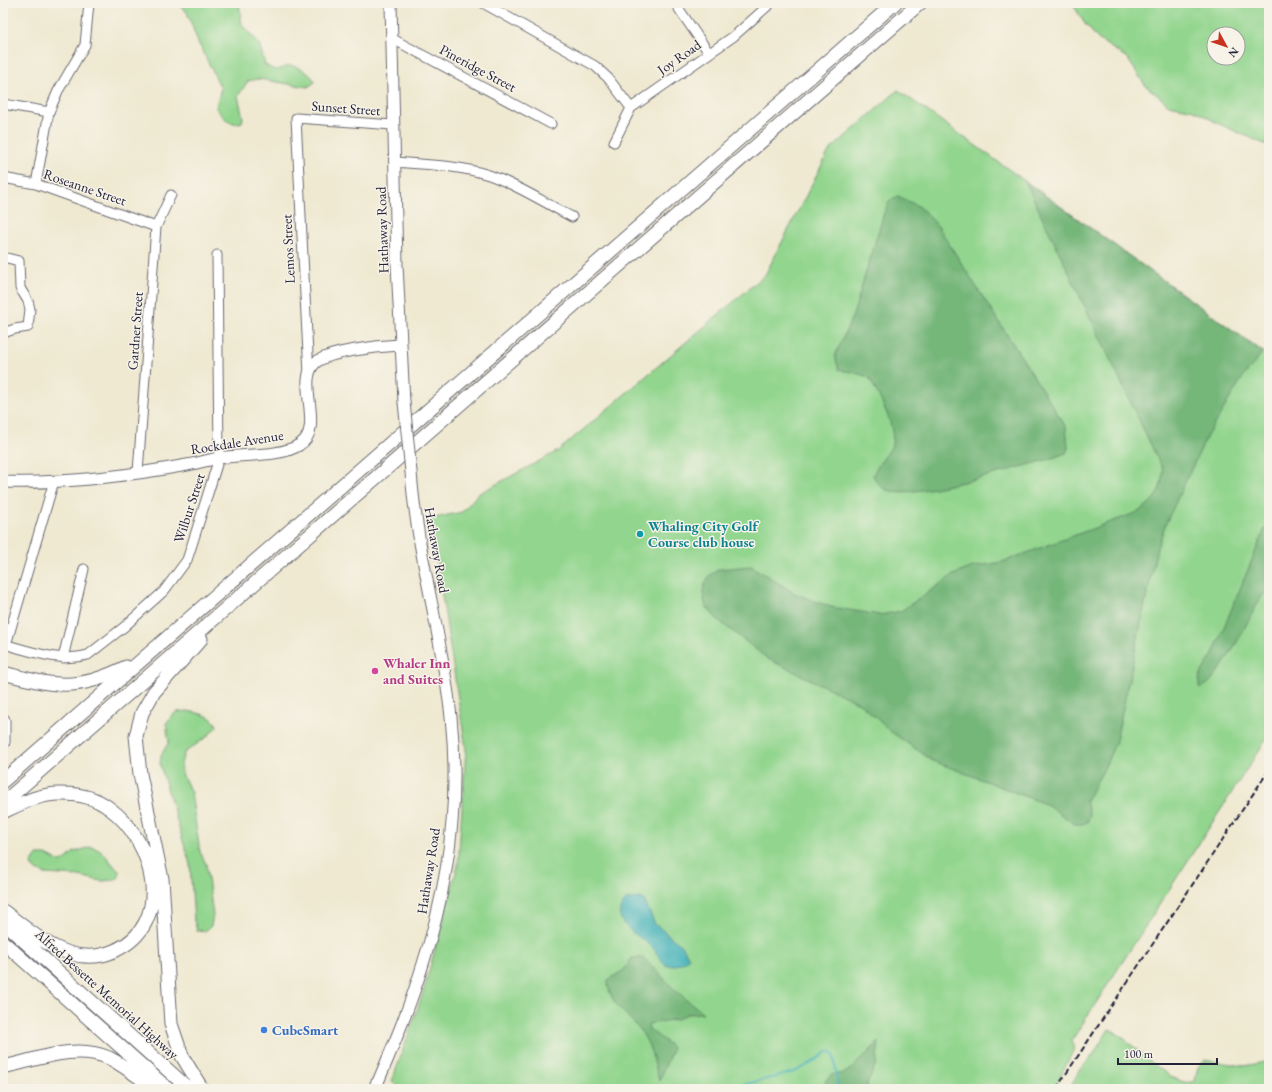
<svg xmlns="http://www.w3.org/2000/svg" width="1272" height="1092" font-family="'EB Garamond',serif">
  <rect width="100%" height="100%" fill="#f7f3e8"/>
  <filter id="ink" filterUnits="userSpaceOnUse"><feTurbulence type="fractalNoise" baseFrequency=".025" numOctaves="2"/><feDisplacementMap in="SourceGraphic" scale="8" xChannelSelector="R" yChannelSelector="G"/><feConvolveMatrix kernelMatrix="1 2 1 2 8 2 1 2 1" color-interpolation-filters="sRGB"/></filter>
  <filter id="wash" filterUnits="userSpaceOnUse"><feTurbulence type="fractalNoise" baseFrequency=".012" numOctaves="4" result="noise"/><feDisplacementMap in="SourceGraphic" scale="16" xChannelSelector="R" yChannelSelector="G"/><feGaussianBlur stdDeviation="0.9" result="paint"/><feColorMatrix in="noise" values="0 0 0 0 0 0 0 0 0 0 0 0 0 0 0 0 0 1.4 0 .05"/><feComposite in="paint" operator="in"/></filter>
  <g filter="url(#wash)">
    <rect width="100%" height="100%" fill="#efe9d1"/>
    <path fill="#92d58e" stroke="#5a7c64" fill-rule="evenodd" d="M176,3H239L242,25L259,43L265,65L275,70C280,70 283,67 288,66C296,64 312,74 315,82L308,87L258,79L248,81L238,96L243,118L242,122C230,127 222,116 216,108L221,88L198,42L187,12Z
      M1072,3H1269V146L1219,124L1194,110L1169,105L1145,85L1127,58L1098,39L1085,24ZM1214,34H1238V58H1214Z
      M898,90L1269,356V735L1072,1040L1074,1049L1054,1089H401L392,1081L423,993L458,865L466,749L430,519L462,512L478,494L558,451L765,275L829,151Z
      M188,711C198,713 213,715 217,726L208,736L184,753L181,764V771L191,793L200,852L206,864L213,915L211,926L205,931L197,930L194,921L190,864L160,765L161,755L169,742L166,723L176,712Z
      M91,847C105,850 109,862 119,871V877L115,880L101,881L79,876L45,874L33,868L31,864L37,855H46L60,862L65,860L74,852Z
      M1109,1029C1130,1037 1173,1092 1195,1081L1198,1067L1204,1060L1245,1066L1269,1061V1089H1069L1078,1073L1093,1055Z"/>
    <path fill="#75b679" stroke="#4c6c5a" d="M1025,181L1263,352L1243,377L1207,436L1166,523L1157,548L1116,741L1104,769L1088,797L1086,801L1090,816L1087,822L1083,824H1074L1048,805L933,761L890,731L861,704L768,659L717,619L705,605L703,592L705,583L710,575L719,569L751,566L796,594L831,607L880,615L901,611L953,575L973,567L1002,562L1138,512C1156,500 1161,492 1163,470Z
      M898,196L920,207L937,225L1066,427L1068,448L1066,453L1050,459C1019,467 912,500 887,490C880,487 876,482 873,475C878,463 886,457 891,447C899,430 877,393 869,377L852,372L839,370L835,356L853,315L884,213L890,200Z
      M1269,519C1269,540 1272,565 1269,584C1268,591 1261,597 1258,603C1249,618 1217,686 1200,688C1195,678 1207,665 1212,656Z
      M632,958H644L675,990L703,1013L687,1014L677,1019L648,1024L649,1029L671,1046L672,1050L659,1081C655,1066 652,1050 644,1036C632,1016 607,1005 608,980L624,970Z
      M879,1042L876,1065L867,1084L868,1089H830L825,1081L831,1075L844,1073L851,1069Z"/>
    <path fill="#40b1b8" stroke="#316a7a" d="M640,898L644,900L655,924L683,947L689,958C683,964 673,967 665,965C661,960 658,954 654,949C641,935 605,922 626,900Z"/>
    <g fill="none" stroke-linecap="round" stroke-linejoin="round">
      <path stroke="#40b1b8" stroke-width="2" d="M731,1089C751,1081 773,1079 793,1072C807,1067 817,1060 828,1051L832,1052L834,1056L838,1089"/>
    </g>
  </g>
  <g filter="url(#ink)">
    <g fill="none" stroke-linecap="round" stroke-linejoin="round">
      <g stroke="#6a6870" stroke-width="11">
        <path id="minor" d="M483,3L595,66L608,78L631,108
          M679,9L709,53
          M391,38L551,124
          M3,104L49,112
          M614,142L631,108L734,36L771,3
          M395,162C426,165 459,165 489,175C518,185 545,203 572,217
          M3,178L36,184L156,227
          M36,184L49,112L58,91L85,45L89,3
          M3,257L19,261L20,288L28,301L30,309L28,327L15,329L3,333
          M309,374L296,118L393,125
          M138,472L156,227L171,195
          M3,644C31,651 59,663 88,655L124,627L164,591L187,560L196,532L219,458L217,255
          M6,645L54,481
          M63,658L84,569"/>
      </g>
      <g stroke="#6a6870" stroke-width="13">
        <path id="major" d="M391,3L397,265L404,402
          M3,482C64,484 127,476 187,465C198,463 208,460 219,458C242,454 281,457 299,445C326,429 295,382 315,363C328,351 382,346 400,345
          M375,1089C392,1049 409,1009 422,967C448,887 460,801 451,717C442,634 417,555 411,472"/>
      </g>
      <g stroke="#6a6870" stroke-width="15">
        <path id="highway" d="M201,639L154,692L142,713L136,736L140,774L162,879L171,1024L182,1056L202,1089
          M3,673C54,686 77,692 126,667
          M3,720V742
          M3,781L895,3
          M3,803L920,3
          M3,812C22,803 41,793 63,794C79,794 96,798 109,808C154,840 176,924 114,951C100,957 84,958 69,953C44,945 23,926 3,911
          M3,922L189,1089
          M3,942L168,1089
          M3,1067C37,1060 75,1043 109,1058C125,1066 140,1078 155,1089
          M377,1084L378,1089"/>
      </g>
      <use href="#minor" stroke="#fff" stroke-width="9"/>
      <use href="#major" stroke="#fff" stroke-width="11"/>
      <use href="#highway" stroke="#fff" stroke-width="13"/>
      <path stroke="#22223b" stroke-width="2" stroke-dasharray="6 3" stroke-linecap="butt" d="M1056,1089L1269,770"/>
      <g stroke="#6a6870" stroke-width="13" stroke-linecap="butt">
        <path id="major-bridge" d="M404,402L411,472"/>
      </g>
      <use href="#major-bridge" stroke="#fff" stroke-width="11"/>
    </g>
  </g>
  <circle fill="#0f9aa8" stroke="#f7f3e8" stroke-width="1.5" cx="640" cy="534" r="4"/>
  <circle fill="#d1479c" stroke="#f7f3e8" stroke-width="1.5" cx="375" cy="671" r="4"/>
  <circle fill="#3f7fe0" stroke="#f7f3e8" stroke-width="1.5" cx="264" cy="1030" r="4"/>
  <g text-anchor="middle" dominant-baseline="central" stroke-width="3" stroke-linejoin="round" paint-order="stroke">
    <g font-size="14" fill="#22223b" stroke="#f7f3e8">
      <text transform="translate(679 57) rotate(-35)">Joy Road</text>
      <text transform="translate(478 68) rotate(28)">Pineridge Street</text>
      <text transform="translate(346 108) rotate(4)">Sunset Street</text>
      <text transform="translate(85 187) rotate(19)">Roseanne Street</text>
      <text transform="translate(382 230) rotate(-92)">Hathaway Road</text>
      <text transform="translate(288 249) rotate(-93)">Lemos Street</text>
      <text transform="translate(135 331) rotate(-86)">Gardner Street</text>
      <text transform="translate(237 442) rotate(-9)">Rockdale Avenue</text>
      <text transform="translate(189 508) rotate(-72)">Wilbur Street</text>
      <text transform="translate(437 550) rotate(80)">Hathaway Road</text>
      <text transform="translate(428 871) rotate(-81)">Hathaway Road</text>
      <text transform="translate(107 994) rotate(42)">Alfred Bessette Memorial Highway</text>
    </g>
    <g font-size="14" font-weight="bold" fill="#0d838f" stroke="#f7f3e8" text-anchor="start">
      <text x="648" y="526">Whaling City Golf<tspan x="648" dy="16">Course club house</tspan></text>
    </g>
    <g font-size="14" font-weight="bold" fill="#b23c85" stroke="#f7f3e8" text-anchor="start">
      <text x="383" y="663">Whaler Inn<tspan x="383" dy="16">and Suites</tspan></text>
    </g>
    <g font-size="14" font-weight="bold" fill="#366cbe" stroke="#f7f3e8" text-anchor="start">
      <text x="272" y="1030">CubeSmart</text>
    </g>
  </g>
  <rect width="1272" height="1092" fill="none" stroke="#f7f3e8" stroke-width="16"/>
  <g transform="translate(1226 46) rotate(130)"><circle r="19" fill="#f7f3e8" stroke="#a29fa3"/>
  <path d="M0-3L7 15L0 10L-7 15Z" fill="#c8321e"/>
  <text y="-6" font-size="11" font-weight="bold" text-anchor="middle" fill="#22223b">N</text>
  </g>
  <path d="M1118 1058v6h99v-6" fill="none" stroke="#22223b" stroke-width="2"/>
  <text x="1124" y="1058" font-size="12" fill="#22223b" stroke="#f7f3e8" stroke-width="3" paint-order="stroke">100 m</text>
</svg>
